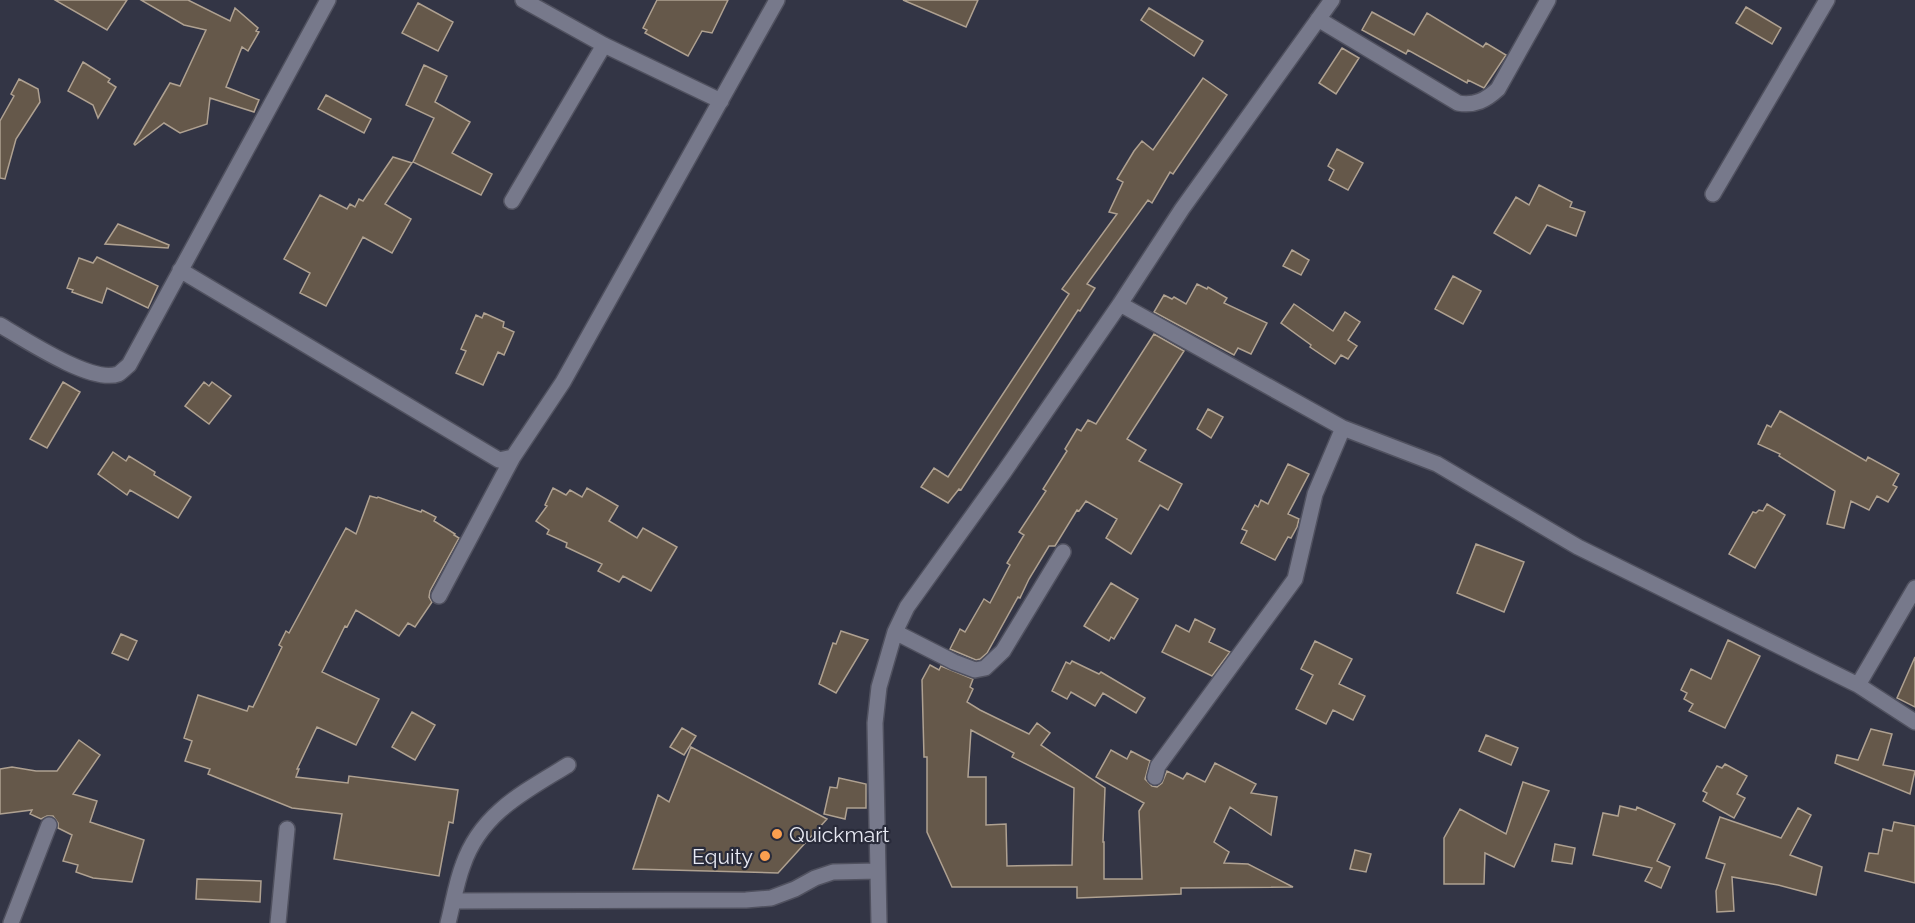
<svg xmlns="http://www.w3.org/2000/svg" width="1915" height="923" font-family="Raleway,sans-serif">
  <rect width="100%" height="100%" fill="#333545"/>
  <path fill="#65584a" stroke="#afa191" stroke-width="1.5" fill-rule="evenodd" d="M55,0H127L107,30Z
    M141,0H188L230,21L235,8L258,28L256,31L259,32L248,51L242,47L226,87L259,100L254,112L210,98L207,124L180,133L164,123L135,145L134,144L170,83L180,86L206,30L184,25Z
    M657,0H728L712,33L702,31L688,56L645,33L647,30L643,28Z
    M903,0H978L966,27Z
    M418,3L453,22L438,51L402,33Z
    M1746,7L1781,28L1772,44L1736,23Z
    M1149,8L1203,41L1194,56L1141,20Z
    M1372,12L1414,35L1427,13L1483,47L1486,43L1506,55L1484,88L1468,80L1467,83L1408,50L1406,54L1362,30Z
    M1342,48L1359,58L1336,94L1319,83Z
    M83,62L110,79L108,82L116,87L98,118L93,105L68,91Z
    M424,65L447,76L435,102L470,122L452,153L492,174L481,195L413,162L434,118L406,105Z
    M1203,78L1227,95L1173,174L1170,172L1152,203L1148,200L1087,284L1095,288L1080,311L1078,310L961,490L959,489L948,503L921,487L934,468L948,477L1069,294L1062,289L1117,214L1109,212L1123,182L1117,179L1134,151L1142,141L1153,150Z
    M19,79L38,89L40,102L16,139L5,179L0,178V121L14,96L11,94Z
    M326,95L371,119L364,133L318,109Z
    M1337,149L1363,163L1348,190L1329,180L1334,170L1328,166Z
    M393,157L412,163L385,204L411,219L392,253L363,237L326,306L300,293L310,273L284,259L320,195L347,209L350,204L355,207L359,199L363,201Z
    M1539,185L1572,202L1570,207L1585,212L1576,236L1547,225L1530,254L1494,233L1516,197L1529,205Z
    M118,224L169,245L168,248L105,244Z
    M1292,250L1309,260L1301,275L1283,266Z
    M97,257L158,286L148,308L107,288L102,303L72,292L73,290L67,288L79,258L93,263Z
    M1453,276L1481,291L1463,324L1435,309Z
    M1197,284L1207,289L1208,287L1227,298L1224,303L1267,323L1251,354L1238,348L1234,355L1154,312L1164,295L1172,299L1174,297L1186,304Z
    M1294,304L1333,331L1345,312L1360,322L1348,340L1357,346L1348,359L1341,355L1335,364L1310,347L1311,345L1281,323Z
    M484,313L504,322L503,327L514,332L504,355L498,352L483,385L456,373L466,351L461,349L476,315L482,318Z
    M1154,334L1184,351L1127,439L1146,450L1139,461L1182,484L1168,510L1160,505L1131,554L1106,538L1117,519L1086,501L1079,511L1077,510L1055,546H1049L1029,579L1020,598L1018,597L987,653L980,659L976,660L950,649L960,629L965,632L984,599L990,603L1010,565L1007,563L1024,535L1019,532L1046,491L1043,489L1067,451L1065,449L1077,429L1081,431L1088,420L1096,424Z
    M63,382L80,392L47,448L30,439Z
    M204,382L209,386L212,382L231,396L209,424L185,406Z
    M1208,409L1223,417L1211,438L1197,429Z
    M1780,411L1866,461L1868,457L1899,474L1893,485L1897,487L1888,502L1877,496L1869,510L1851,501L1844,528L1827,524L1835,491L1779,456L1780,454L1758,444L1767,425L1771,427Z
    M113,452L126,461L129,456L155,472L154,475L191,497L178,518L130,490L127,495L98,474Z
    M1288,464L1309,474L1288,514L1299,519L1297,527L1291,538L1288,537L1275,560L1241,543L1247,531L1242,529L1255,505L1258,507L1261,500L1268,504Z
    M553,488L566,495L570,490L582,497L587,488L618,506L609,521L637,538L643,528L677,547L651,591L623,576L619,582L598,571L602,564L566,547L567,543L547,534L549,530L536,521L547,506L545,505Z
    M370,496L377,498L378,497L421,512L422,510L436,517L434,521L455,534L454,535L459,538L430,591L429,597L432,602L415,627L408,623L399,636L356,610L347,627L345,626L322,672L379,699L356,745L317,727L297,769H299L296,777L348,783L349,776L458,790L453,823L449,822L439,876L334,859L342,814L292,808L208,774L210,769L185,761L192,741L184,738L198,695L247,711L249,706L253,707L282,647L279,645L286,631L289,633L346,528L356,534Z
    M1767,504L1785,515L1755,568L1729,554L1753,512L1756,513L1759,510L1763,511Z
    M1476,544L1524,562L1504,612L1457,593Z
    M1111,583L1138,599L1114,639L1111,637L1109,641L1084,626Z
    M1195,619L1215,629L1209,642L1230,652L1212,676L1162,652L1176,625L1189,632Z
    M841,631L868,640L836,693L819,684L833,643L836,644Z
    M121,634L137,641L128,660L112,653Z
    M1728,640L1760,656L1725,728L1689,711L1693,704L1684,699L1687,693L1681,690L1691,669L1711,679Z
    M1315,641L1352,659L1339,684L1365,696L1353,720L1333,710L1326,724L1296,709L1313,675L1301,669Z
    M1915,657V707L1897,698Z
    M1072,661L1099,674L1101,672L1145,698L1136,713L1103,693L1095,706L1071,692L1067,699L1052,691L1066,662L1070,664Z
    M930,665L939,670L941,666L973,679L970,687L973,689L967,702L980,710L1029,734L1037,723L1050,733L1041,745L1105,788L1103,842H1104V879H1142L1139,811L1144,803L1096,777L1111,750L1127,759L1131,751L1150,761L1145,779L1152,786L1157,787L1162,783L1167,771L1183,779L1187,773L1205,782L1215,763L1256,784L1251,793L1277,797L1271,835L1230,807L1214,842L1229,852L1224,863L1248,864L1293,887L1181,888V894L1077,898V887H952L927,832V757H924L922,680ZM971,730L1014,753L1012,757L1074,788L1072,865L1007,866L1006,824L986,825V777H968Z
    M412,712L435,725L415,760L392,747Z
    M682,728L696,736L684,755L670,747Z
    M1871,729L1892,734L1883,765L1915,771L1910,794L1835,763L1837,755L1858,760Z
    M1486,735L1518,748L1511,765L1479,751Z
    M79,740L100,755L73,794L97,801L90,822L144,840L132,882L93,878L76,872L78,865L63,861L72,835L58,828V823L53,816H47L41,819L30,814L32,810L0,814V769L12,767L36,771H57Z
    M691,747L827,819L778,873L633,869L658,795L669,802Z
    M1725,764L1747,776L1737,794L1745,798L1734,818L1703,801L1707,793L1703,791L1717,766L1722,768Z
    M839,778L866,784V808H847L845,819L824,814L830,787L837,788Z
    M1523,782L1549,791L1514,867L1485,853L1484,884H1444V838L1460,809L1506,834Z
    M1620,806L1636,810L1637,807L1675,824L1657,861L1670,867L1661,888L1645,881L1652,868L1593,855L1603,813L1618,816Z
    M1798,808L1811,815L1790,855L1822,867L1816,895L1778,885L1732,877L1734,911L1717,912L1716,891L1725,864L1706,858L1720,817L1781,838Z
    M1894,822L1915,826V883L1865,871L1869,853L1878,854L1883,829L1892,831Z
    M1555,844L1575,848L1572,864L1552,861Z
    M1355,850L1371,854L1366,872L1350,869Z
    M197,879L261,881L260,902L196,899Z"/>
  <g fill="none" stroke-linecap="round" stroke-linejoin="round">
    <g stroke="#50515f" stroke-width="18">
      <path id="minor" d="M523,0L604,45L721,101
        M1318,19L1458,103C1475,106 1486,100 1498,89L1548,0
        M1713,194L1827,0
        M512,201L604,45
        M180,270L499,460L513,457L563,382L777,0
        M1120,304L1343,428
        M0,325C24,339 92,384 118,374C122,372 126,367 129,365L328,0
        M439,596L513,457
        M895,632L954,662L975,670L985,668L1003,651L1063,552
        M1858,685L1915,588
        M1155,777L1158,766L1295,579L1315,494L1343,428L1437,464L1578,547L1858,685L1915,722
        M453,901L746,900L771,898L795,889L815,878L833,872L878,871
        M11,923L49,825
        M278,923L287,829
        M448,923C453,904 456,883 463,865C481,813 524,792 568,765
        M879,923L875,723L879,687L895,632L907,607L1004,472L1120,304L1182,209L1332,0"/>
    </g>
    <use href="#minor" stroke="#77798b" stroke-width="15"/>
  </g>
  <g fill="#fa9f4f" stroke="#292b3a" stroke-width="2">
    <circle cx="777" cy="834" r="6"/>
    <circle cx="765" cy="856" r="6"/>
  </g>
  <g text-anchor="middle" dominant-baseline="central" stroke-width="4.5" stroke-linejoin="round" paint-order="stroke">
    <g font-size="21" fill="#e7e9f3" stroke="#292b3a" text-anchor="start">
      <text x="789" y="834">Quickmart</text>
      <text x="753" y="856" text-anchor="end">Equity</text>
    </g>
  </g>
</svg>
